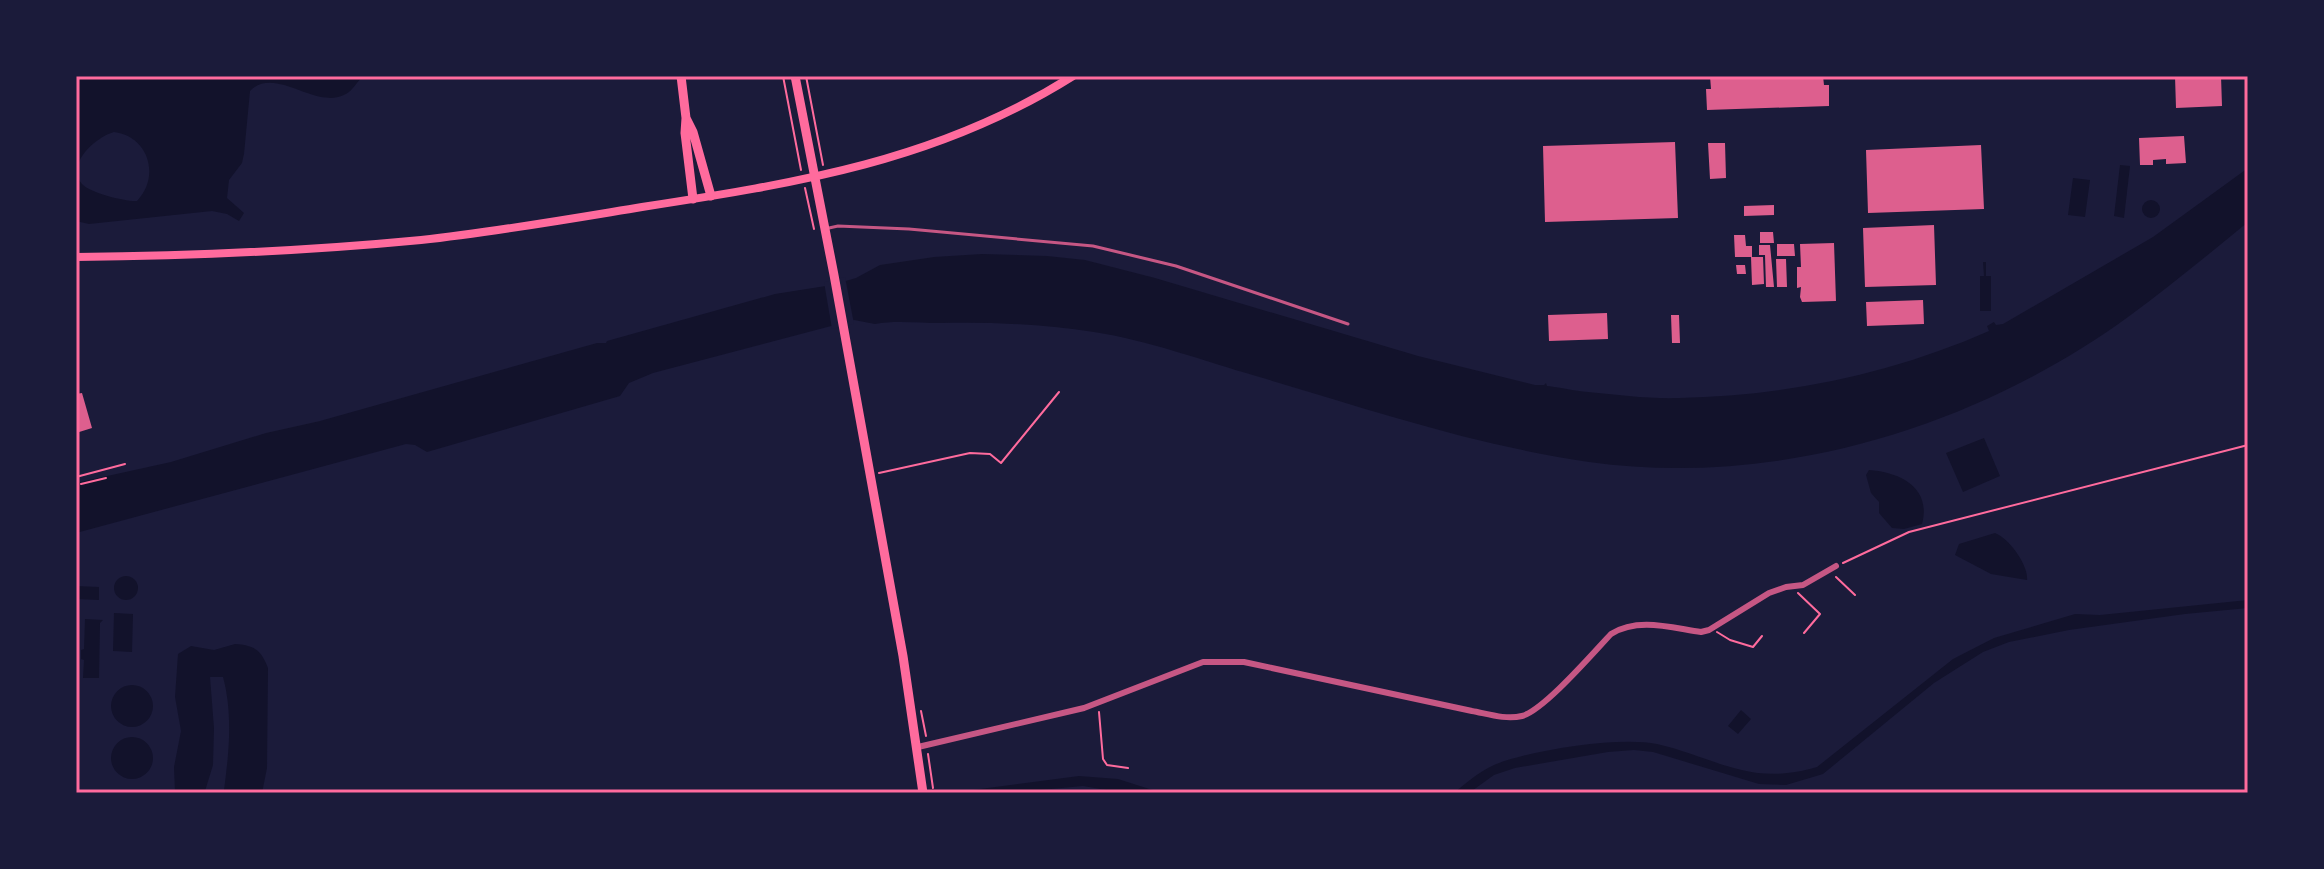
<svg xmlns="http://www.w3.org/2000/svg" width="2324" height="869" font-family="Montserrat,sans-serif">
  <rect width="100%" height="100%" fill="#1b1b3a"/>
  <path fill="#12122b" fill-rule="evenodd" d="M76,76H363C358,81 352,91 346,94C315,111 276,65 250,91L244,154L242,163L229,180L227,198L244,213L239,221L227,214L212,211L89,224L76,221ZM114,132C148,136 161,176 137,201C127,202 90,193 82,184C65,164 96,137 114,132Z
    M2120,165L2130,166L2124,218L2114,216Z
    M2248,168V222C2209,254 2169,287 2128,317C1975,428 1777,488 1589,462C1477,446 1365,408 1256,376C1204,361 1147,340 1094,332C1043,324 992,322 941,323C919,323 895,320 875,324L854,320L653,373L629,383L620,396L427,452L415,445L406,444L76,533V486L80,482L171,462L266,433L320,421L597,343H606L607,341L775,294L832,285L856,278L880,265L934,257L982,254L1047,256L1085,260L1155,278L1418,356L1535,385H1544L1546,383L1547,386C1558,387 1575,391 1588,392C1618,395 1650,399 1679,398C1786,396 1891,374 1989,331L1987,326L1994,322L1996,325L2003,324L2153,237Z
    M2073,178L2090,180L2085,217L2068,215Z
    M2142 209a9 9 0 1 1 18 0a9 9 0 1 1-18 0Z
    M1983,262H1986V276H1991V311H1980V276H1984Z
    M1984,438L2000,476L1963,492L1946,453Z
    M1869,470C1899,472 1932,487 1922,524L1904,529L1892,528L1879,513V502L1871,493L1866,475Z
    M1995,533C2009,538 2029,566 2027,580L1991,574L1955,555L1959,544Z
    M114 588a12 12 0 1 1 24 0a12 12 0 1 1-24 0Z
    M76,586L99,587V600L76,599Z
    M2248,600V608L2185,614L2069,630L2009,642L1983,652L1934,683L1823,774L1786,785L1759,784L1653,752L1634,750L1608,752L1515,768L1494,775L1469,793H1454C1467,782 1479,772 1494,765C1530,750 1619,736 1657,744C1718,758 1749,787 1817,767L1953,659L1994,638L2075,614L2100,615Z
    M114,613L133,614L132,652L113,651Z
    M85,619L103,620L100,623L99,678H83L84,660L81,659V650L84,649Z
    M235,644C254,645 261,650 268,668L267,768L262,793H225L224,790C229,753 233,714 223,677H210L214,728L213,765L205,791L175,793L174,767L181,731L175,697L178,654L191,646L214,650Z
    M111 706a21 21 0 1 1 42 0a21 21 0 1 1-42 0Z
    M1741,710L1751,719L1738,734L1728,726Z
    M111 758a21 21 0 1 1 42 0a21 21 0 1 1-42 0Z
    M1079,776L1118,779L1162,793H1124L1083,786L1008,793H950Z"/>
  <path fill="#1b1b3a" d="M845,277L854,324L832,329L824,282Z"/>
  <path fill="#dd5f8e" d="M1710,76H1823L1824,85H1829V106L1707,110L1706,89H1711Z
    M2175,76H2221L2222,106L2176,108Z
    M2184,136L2186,163L2166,164V159L2153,160V165H2140L2139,138Z
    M1675,142L1678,218L1545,222L1543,146Z
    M1708,143H1725L1726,178L1710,179Z
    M1981,145L1984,209L1868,213L1866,150Z
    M1774,205V215L1744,216V206Z
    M1934,225L1936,285L1865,287L1863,228Z
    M1760,232H1773L1774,243H1760Z
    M1734,235H1745L1746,246H1752V257H1735Z
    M1834,243L1836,301L1802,302L1800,297L1801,287L1797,288V267H1801L1800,244Z
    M1777,244H1794L1795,256H1777Z
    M1759,245H1770L1774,287H1766L1765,255H1759Z
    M1751,257H1763L1764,284L1752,285Z
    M1776,259H1786L1787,287H1777Z
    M1736,265H1745L1746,274H1737Z
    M1923,300L1924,324L1867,326L1866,302Z
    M1607,313L1608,339L1549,341L1548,315Z
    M1671,315H1679L1680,343H1672Z
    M82,393L92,428L76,433V394Z"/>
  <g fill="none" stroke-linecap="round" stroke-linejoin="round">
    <path stroke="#ff6b9d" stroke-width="2" d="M783,76L801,170
      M806,76L823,165
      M805,188L814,229
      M879,473L970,453L990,454L1001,463L1059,392
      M76,477L125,464
      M81,484L106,478
      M1843,563L1909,532L2248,445
      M1836,577L1855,595
      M1798,593L1820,614L1804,633
      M1717,632L1730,640L1753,647L1762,636
      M921,711L926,736
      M1099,712L1103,759L1107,765L1128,768
      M928,754L933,788"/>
    <path stroke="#c65784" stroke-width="3" d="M829,228L838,226L909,229L1093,246L1176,266L1348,324"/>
    <path stroke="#c65784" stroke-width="6" d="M918,747L1084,708L1203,662H1244L1472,711C1488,714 1506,720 1522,716C1544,710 1593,653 1611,634C1638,617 1672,628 1701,632L1709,630L1769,593L1786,587L1803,585L1836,566"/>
    <path stroke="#ff6b9d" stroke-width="8" d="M76,257C191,256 306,251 421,240C495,232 569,219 642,207C797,183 938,161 1073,76"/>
    <path stroke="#ff6b9d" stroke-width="9" d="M681,76L686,118L693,132L711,196
      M795,76L834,275L903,656L923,793
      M686,118L685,133L693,199"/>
  </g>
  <rect width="2324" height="869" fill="none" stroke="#1b1b3a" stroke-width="156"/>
  <rect x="78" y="78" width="2168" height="713" fill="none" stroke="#ff6b9d" stroke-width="3"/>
</svg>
